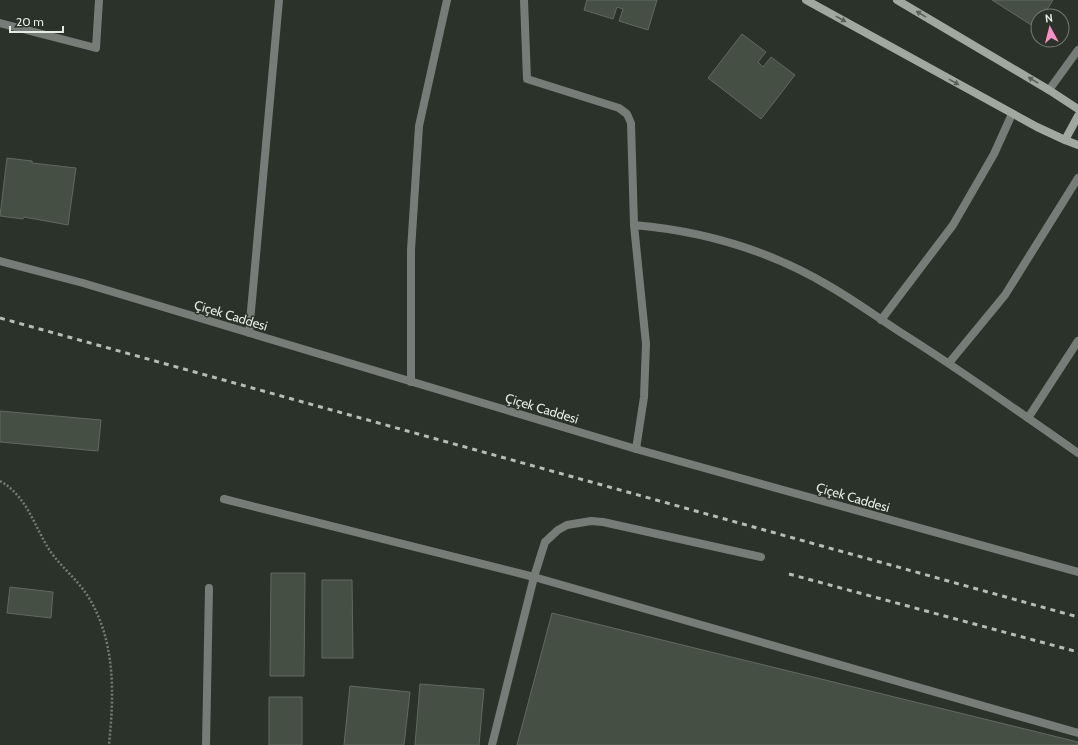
<svg xmlns="http://www.w3.org/2000/svg" width="1078" height="745" font-family="Cabin,sans-serif">
  <rect width="100%" height="100%" fill="#2b3229"/>
  <path fill="#464f44" stroke="#616a60" d="M587,0H657L648,30L619,21L623,9L617,7L613,19L584,10Z
    M992,0H1053L1043,16H1038L1036,28Z
    M742,34L766,52L758,62L763,67L771,57L795,75L761,119L708,78Z
    M7,158L32,161V163L76,168L68,225L24,217L23,219L0,216Z
    M0,411L101,420L98,451L0,442Z
    M271,573H305L304,676H270Z
    M322,580H352L353,658H322Z
    M10,587L53,592L51,618L7,613Z
    M552,613L1078,742V745H517Z
    M420,684L484,689L479,745H415Z
    M350,686L410,692L404,745H344Z
    M269,697H302V745H269Z"/>
  <g fill="none" stroke-linecap="round" stroke-linejoin="round">
    <path stroke="#767c75" stroke-width="2.5" stroke-dasharray="2 2" stroke-linecap="butt" d="M0,481C27,496 34,526 50,551C62,568 78,580 89,598C116,643 114,695 109,745"/>
    <path stroke="#787c78" stroke-width="8" d="M881,320L953,225L994,154L1012,114
      M949,363L1005,295L1078,178
      M1028,418L1078,341
      M224,499L534,577L1078,733
      M206,745L209,588
      M492,745L534,577L545,542L558,530L567,525L591,521L603,522L761,557"/>
    <path stroke="#787c78" stroke-width="8" d="M524,0L527,79L619,108L627,114L631,123L634,225L646,344L644,397L636,449
      M0,23L96,48L99,0
      M1049,90L1078,50
      M634,225C704,231 771,251 831,287C855,301 877,317 900,332C961,370 1019,412 1078,453
      M0,261L83,283L636,449L1078,572
      M249,333L279,0
      M411,382V250L419,126L447,0"/>
    <path stroke="#a1a8a0" stroke-width="8" d="M806,0L1037,127L1065,140L1078,116
      M897,0L1049,90L1078,109
      M1065,140L1078,145"/>
    <path stroke="#b7bdb6" stroke-width="3" stroke-dasharray="5 5" stroke-linecap="butt" d="M0,318L1078,617
      M789,574L1078,652"/>
  </g>
  <defs><path id="oneway-solid" d="M-6-.8H1V-3.2L6.5 0L1 3.2V.8H-6Z"/></defs>
  <g fill="#5a6159">
    <use href="#oneway-solid" transform="translate(921 14) rotate(-149)"/>
    <use href="#oneway-solid" transform="translate(841 19) rotate(29)"/>
    <use href="#oneway-solid" transform="translate(1033 80) rotate(-149)"/>
    <use href="#oneway-solid" transform="translate(954 82) rotate(29)"/>
  </g>
  <g text-anchor="middle" dominant-baseline="central" stroke-width="3" stroke-linejoin="round" paint-order="stroke">
    <g font-size="13" fill="#e6ebe5" stroke="#2b3229">
      <text transform="translate(231 315) rotate(17)">Çiçek Caddesi</text>
      <text transform="translate(542 408) rotate(17)">Çiçek Caddesi</text>
      <text transform="translate(853 497) rotate(16)">Çiçek Caddesi</text>
    </g>
  </g>
  <g transform="translate(1050 28) rotate(353)"><circle r="19" fill="#2b3229" stroke="#767c74"/>
  <path d="M0-3L7 15L0 10L-7 15Z" fill="#fb8fc4"/>
  <text y="-6" font-size="11" font-weight="bold" text-anchor="middle" fill="#e6ebe5">N</text>
  </g>
  <path d="M10 26v6h53v-6" fill="none" stroke="#e6ebe5" stroke-width="2"/>
  <text x="16" y="26" font-size="12" fill="#e6ebe5" stroke="#2b3229" stroke-width="3" paint-order="stroke">20 m</text>
</svg>
